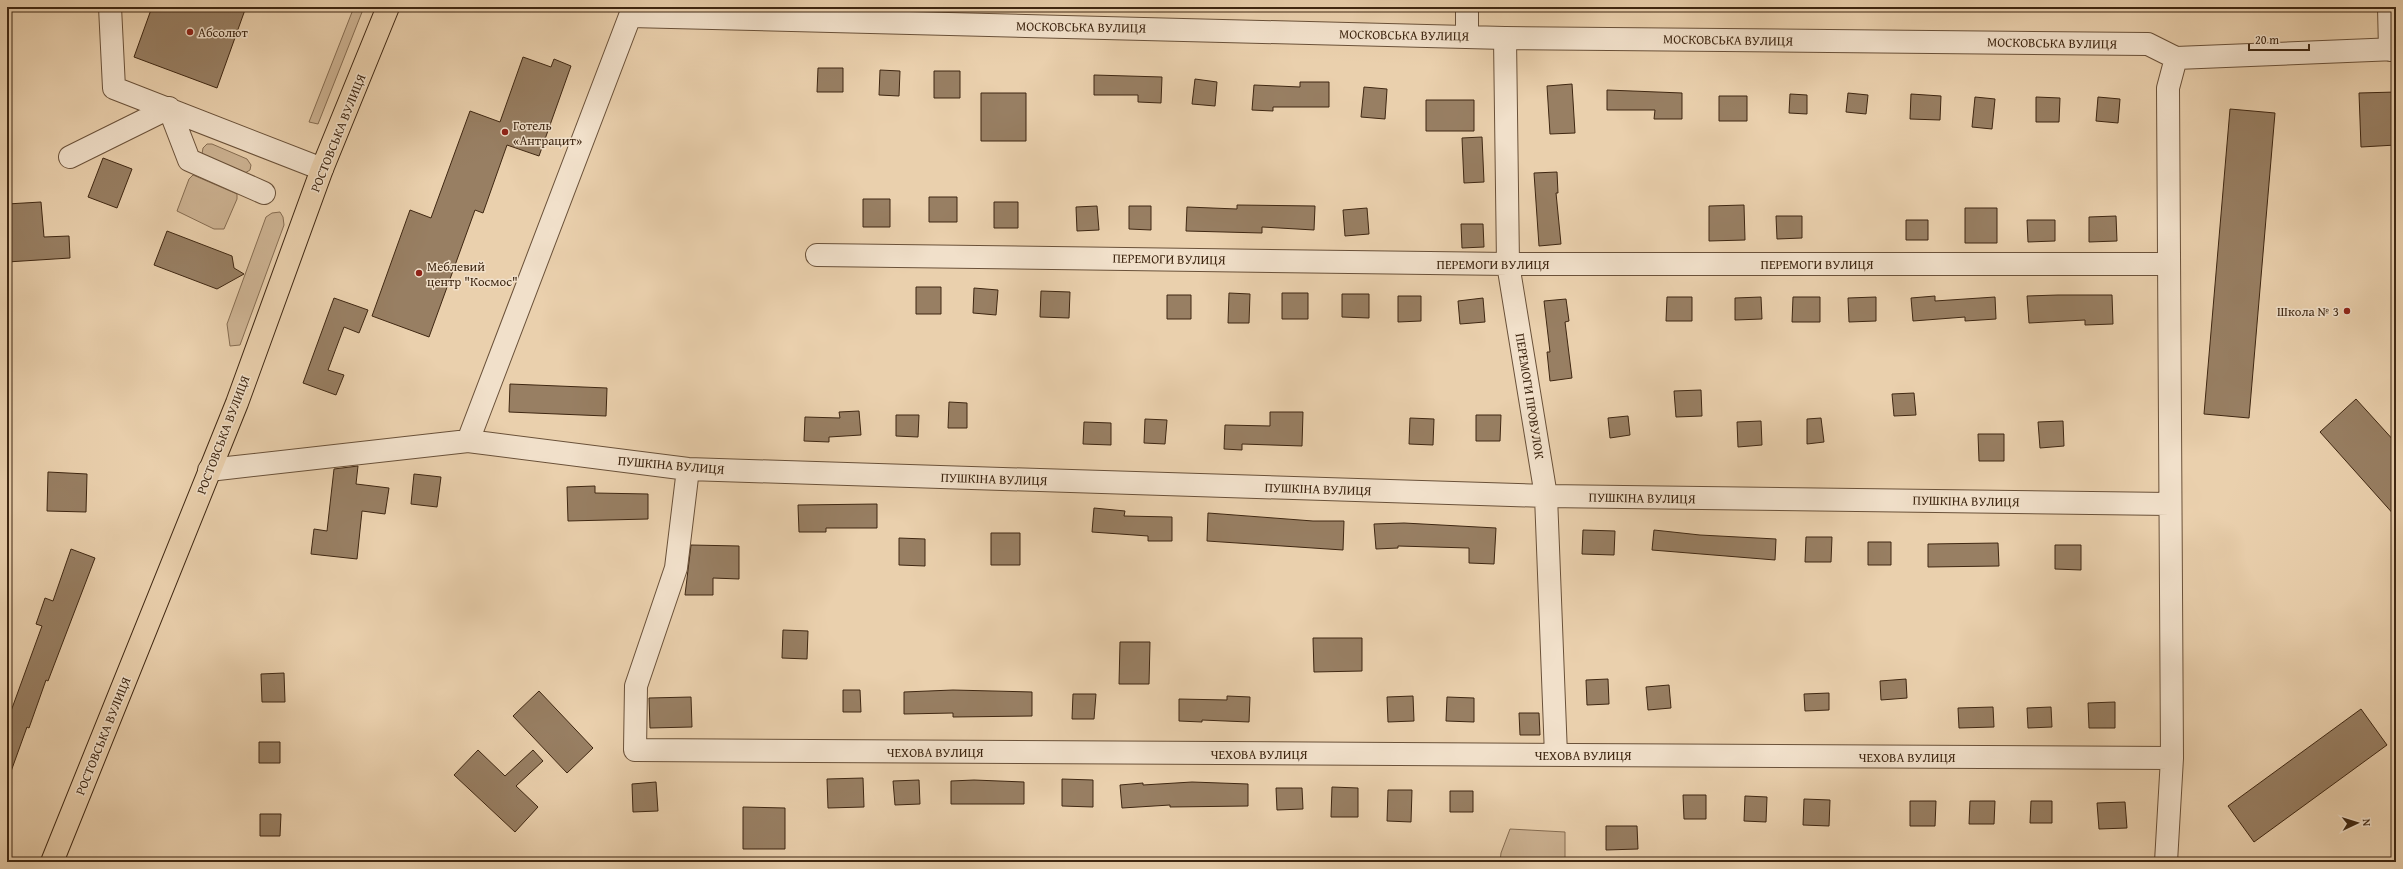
<svg xmlns="http://www.w3.org/2000/svg" width="2403" height="869" font-family="'Gentium Book Plus',serif">
  <rect width="100%" height="100%" fill="#ead0ad"/>
  <filter id="stains"><feTurbulence type="fractalNoise" baseFrequency=".005" numOctaves="4"/><feColorMatrix values="0 0 0 0 .2 0 0 0 0 .09 0 0 0 0 .02 0 0 0 .5 -.17"/></filter>
  <radialGradient id="worn" r=".72"><stop offset=".6" stop-color="#630" stop-opacity="0"/><stop offset="1" stop-color="#630" stop-opacity=".3"/></radialGradient>
  <path fill="#cdb393" stroke="#866d52" d="M354,7H364L318,124L309,122Z
    M207,144H212L247,159L251,165L250,170L245,173L202,154L203,148Z
    M193,175L237,194V199L224,229H214L177,211L189,179Z
    M280,212L283,217L284,225L240,345L230,346L227,324L266,217L272,213Z
    M1510,829L1565,832V862H1500L1501,853Z"/>
  <path fill="#987f63" stroke="#3f2712" d="M152,7H246L217,88L134,57Z
    M523,57L551,67L554,59L571,66L539,156L507,145L483,213L475,210L429,337L372,316L410,210L431,218L470,111L500,122Z
    M818,68H843V92H817Z
    M880,70L900,71L899,96L879,95Z
    M934,71H960V98H934Z
    M1094,75L1162,77L1161,103L1138,102V95H1094Z
    M1195,79L1217,82L1215,106L1192,104Z
    M1300,82H1329V107H1273V111L1252,110L1254,85L1300,87Z
    M1572,84L1575,133L1550,134L1547,86Z
    M1364,87L1387,89L1385,119L1361,117Z
    M1607,90L1682,93V119H1654L1655,110H1607Z
    M2396,92V145L2361,147L2359,93Z
    M981,93H1026V141H981Z
    M1848,93L1868,95L1866,114L1846,112Z
    M1790,94L1807,95V114L1789,113Z
    M1911,94L1941,96L1940,120L1910,119Z
    M1719,96H1747V121H1719Z
    M1975,97L1995,99L1992,129L1972,127Z
    M2036,97L2060,98L2059,122H2036Z
    M2098,97L2120,99L2118,123L2096,121Z
    M1426,100H1474V131H1426Z
    M2230,109L2275,113L2249,418L2204,414Z
    M1482,137L1484,182L1464,183L1462,138Z
    M103,158L132,169L117,208L88,197Z
    M1557,172L1558,193H1556L1561,244L1539,246L1534,173Z
    M929,197H957V222H929Z
    M863,199H890V227H863Z
    M41,202L44,237L69,236L70,258L7,262V204Z
    M994,202H1018V228H994Z
    M1237,205L1315,206L1314,230L1262,227V233L1186,231L1187,207L1237,209Z
    M1744,205L1745,240L1709,241V206Z
    M1097,206L1099,230L1077,231L1076,207Z
    M1129,206H1151V230L1129,229Z
    M1367,208L1369,234L1345,236L1343,210Z
    M1965,208H1997V243H1965Z
    M1776,216H1802V238L1777,239Z
    M2116,216L2117,241L2089,242V217Z
    M1906,220H1928V240H1906Z
    M2027,220H2055V241L2028,242Z
    M1461,224H1483L1484,247L1462,248Z
    M167,231L232,256L234,268L244,274L217,289L154,265Z
    M916,287H941V314H916Z
    M974,288L998,290L996,315L973,313Z
    M1041,291L1070,292L1069,318L1040,317Z
    M1229,293L1250,294L1249,323H1228Z
    M1282,293H1308V319H1282Z
    M1342,294H1369V318L1342,317Z
    M1167,295H1191V319H1167Z
    M2058,295H2112L2113,324L2085,325V320L2029,323L2027,296Z
    M1398,296H1421V321L1398,322Z
    M1935,296V301L1995,297L1996,319L1965,321V317L1913,321L1911,298Z
    M1667,297H1692V321H1666Z
    M1761,297L1762,319L1735,320V298Z
    M1793,297H1820V322H1792Z
    M1876,297V321L1849,322L1848,298Z
    M334,298L368,310L359,333L344,327L328,370L344,375L336,395L303,383Z
    M1483,298L1485,322L1460,324L1458,301Z
    M1566,299L1569,321L1565,322L1572,378L1550,381L1547,352H1550L1544,301Z
    M510,384L607,388L606,416L509,412Z
    M1701,390L1702,416L1676,417L1674,391Z
    M1914,393L1916,415L1894,416L1892,394Z
    M2356,399L2396,443V517L2320,432Z
    M949,402L967,403V428H948Z
    M859,411L861,435L829,437V442L804,441L805,417L840,418L839,412Z
    M1270,412H1303L1302,446L1242,444V450L1224,449L1225,425L1270,426Z
    M896,415H919L918,437L896,436Z
    M1476,415H1501L1500,441H1476Z
    M1628,416L1630,435L1610,438L1608,418Z
    M1410,418L1434,419L1433,445L1409,444Z
    M1821,418L1824,442L1807,444V419Z
    M1145,419L1167,420L1165,444L1144,443Z
    M1761,421L1762,445L1738,447L1737,422Z
    M2063,421L2064,446L2040,448L2038,422Z
    M1084,422L1111,423V445L1083,444Z
    M1978,434H2004V461H1979Z
    M358,466L356,484L389,488L385,514L362,511L357,559L311,554L314,529L327,531L334,469Z
    M48,472L87,474L86,512L47,511Z
    M414,474L441,477L437,507L411,504Z
    M595,486V493L648,494V519L568,521L567,487Z
    M877,504V528H826V532H799L798,505Z
    M1094,508L1125,511L1124,516L1172,517V541H1148V536L1092,532Z
    M1208,513L1313,521H1344L1343,550L1207,541Z
    M1404,523L1496,528L1494,564L1469,563V548L1398,546V548L1376,549L1374,524Z
    M1583,530L1615,531L1614,555L1582,554Z
    M1654,530L1700,535L1776,539L1775,560L1652,550Z
    M991,533H1020V565H991Z
    M1806,537H1832L1831,562H1805Z
    M899,538L925,539V566L899,565Z
    M1868,542H1891V565H1868Z
    M1998,543L1999,566L1928,567V544Z
    M691,545L739,546V579L713,578V595H685Z
    M2055,545H2081V570L2055,569Z
    M71,549L95,558L48,681L46,680L29,728L27,727L9,777H7V722L42,626L36,624L45,598L53,601Z
    M783,630L808,631L807,659L782,658Z
    M1313,638H1362V671L1314,672Z
    M1120,642H1150L1149,684H1119Z
    M284,673L285,702H262L261,674Z
    M1608,679L1609,704L1587,705L1586,680Z
    M1906,679L1907,698L1881,700L1880,681Z
    M1669,685L1671,708L1648,710L1646,687Z
    M843,690H860L861,712H843Z
    M953,690L1032,692V716L953,717V713L904,714V692Z
    M539,691L593,748L567,773L513,716Z
    M1829,693V710L1805,711L1804,694Z
    M1073,694H1096L1094,719H1072Z
    M1227,696L1250,697L1249,722L1202,720V722L1179,721V699L1227,700Z
    M1413,696L1414,721L1388,722L1387,697Z
    M691,697L692,727L650,728L649,698Z
    M1447,697L1474,698V722L1446,721Z
    M2115,702V728H2089L2088,703Z
    M1993,707L1994,727L1959,728L1958,708Z
    M2051,707L2052,727L2028,728L2027,708Z
    M2361,709L2387,745L2254,842L2228,806Z
    M1519,713H1539L1540,735H1520Z
    M259,742H280V763H259Z
    M478,750L505,776L533,750L543,761L516,786L538,807L515,832L454,775Z
    M863,778L864,807L828,808L827,779Z
    M1062,779L1093,780V807L1062,806Z
    M919,780L920,804L895,805L893,781Z
    M974,780L1024,782V804H951V781Z
    M656,782L658,811L633,812L632,784Z
    M1143,783V785L1192,782L1248,784V806L1170,807V805L1122,808L1120,785Z
    M1332,787L1358,788V817H1331Z
    M1276,788H1302L1303,809L1277,810Z
    M1388,790H1412L1411,822L1387,821Z
    M1450,791H1473V812H1450Z
    M1683,795H1706V819H1684Z
    M1745,796L1767,797L1766,822L1744,821Z
    M1804,799L1830,800L1829,826L1803,825Z
    M1910,801H1936L1935,826H1910Z
    M1970,801H1995L1994,824H1969Z
    M2031,801H2052V823H2030Z
    M2125,802L2127,828L2099,829L2097,803Z
    M743,807L785,808V849H743Z
    M260,814H281L280,836H260Z
    M1606,826H1637L1638,849L1606,850Z"/>
  <g fill="none" stroke-linecap="round" stroke-linejoin="round">
    <g stroke="#6a5139" stroke-width="24">
      <path id="minor" d="M110,7L114,88L322,169
        M2389,7L2390,50
        M1467,37V7
        M1505,38L1508,264L1546,496L1556,755
        M169,108L189,160L264,193
        M70,157L169,108
        M817,255L1508,264H2169
        M468,441L688,469L1546,496L2170,504
        M688,469L676,568L636,686L635,750L2172,758
        M209,470L468,441L630,16L1505,38L2148,44L2176,58
        M2166,862L2172,758L2168,88L2176,58L2396,49"/>
    </g>
    <g stroke="#3f2712" stroke-width="24">
      <path id="trunk" d="M52,862L237,403L322,169L388,7"/>
    </g>
    <use href="#minor" stroke="#f1e0ca" stroke-width="22"/>
    <use href="#trunk" stroke="#ead0ad" stroke-width="22"/>
  </g>
  <g fill="#8f2418" stroke="#f1e0ca" stroke-width="1.5">
    <circle cx="190" cy="32" r="4"/>
    <circle cx="505" cy="132" r="4"/>
    <circle cx="419" cy="273" r="4"/>
    <circle cx="2347" cy="311" r="4"/>
  </g>
  <g text-anchor="middle" dominant-baseline="central" stroke-width="3" stroke-linejoin="round" paint-order="stroke">
    <g font-size="13" fill="#3f2712" stroke="#f1e0ca">
      <text transform="translate(1081 27) rotate(1)">МОСКОВСЬКА ВУЛИЦЯ</text>
      <text transform="translate(1404 35) rotate(1)">МОСКОВСЬКА ВУЛИЦЯ</text>
      <text transform="translate(1728 40) rotate(1)">МОСКОВСЬКА ВУЛИЦЯ</text>
      <text transform="translate(2052 43) rotate(1)">МОСКОВСЬКА ВУЛИЦЯ</text>
      <text transform="translate(338 133) rotate(-68)">РОСТОВСЬКА ВУЛИЦЯ</text>
      <text transform="translate(1169 259) rotate(1)">ПЕРЕМОГИ ВУЛИЦЯ</text>
      <text x="1493" y="264">ПЕРЕМОГИ ВУЛИЦЯ</text>
      <text x="1817" y="264">ПЕРЕМОГИ ВУЛИЦЯ</text>
      <text transform="translate(1530 396) rotate(81)">ПЕРЕМОГИ ПРОВУЛОК</text>
      <text transform="translate(223 435) rotate(-69)">РОСТОВСЬКА ВУЛИЦЯ</text>
      <text transform="translate(671 465) rotate(5)">ПУШКІНА ВУЛИЦЯ</text>
      <text transform="translate(994 479) rotate(2)">ПУШКІНА ВУЛИЦЯ</text>
      <text transform="translate(1318 489) rotate(2)">ПУШКІНА ВУЛИЦЯ</text>
      <text transform="translate(1642 498) rotate(1)">ПУШКІНА ВУЛИЦЯ</text>
      <text transform="translate(1966 501) rotate(1)">ПУШКІНА ВУЛИЦЯ</text>
      <text transform="translate(103 736) rotate(-68)">РОСТОВСЬКА ВУЛИЦЯ</text>
      <text x="935" y="752">ЧЕХОВА ВУЛИЦЯ</text>
      <text x="1259" y="754">ЧЕХОВА ВУЛИЦЯ</text>
      <text x="1583" y="755">ЧЕХОВА ВУЛИЦЯ</text>
      <text x="1907" y="757">ЧЕХОВА ВУЛИЦЯ</text>
    </g>
    <g font-size="13" fill="#3f2712" stroke="#f1e0ca" text-anchor="start">
      <text x="198" y="32">Абсолют</text>
      <text x="513" y="125">Готель<tspan x="513" dy="15">«Антрацит»</tspan></text>
      <text x="427" y="266">Меблевий<tspan x="427" dy="15">центр "Космос"</tspan></text>
      <text x="2339" y="311" text-anchor="end">Школа № 3</text>
    </g>
  </g>
  <rect width="2403" height="869" fill="none" stroke="#ead0ad" stroke-width="24"/>
  <rect x="8" y="8" width="2387" height="853" fill="none" stroke="#3f2712" stroke-width="2"/>
  <rect x="12" y="12" width="2379" height="845" fill="none" stroke="#3f2712"/>
  <g transform="translate(2357 823) rotate(86)" stroke="#f1e0ca" stroke-width="3" paint-order="stroke">
  <path d="M0-3L7 15L0 10L-7 15Z" fill="#3f2712"/>
  <text y="-6" font-size="11" font-weight="bold" text-anchor="middle" fill="#3f2712">N</text>
  </g>
  <path d="M2249 44v6h60v-6" fill="none" stroke="#3f2712" stroke-width="2"/>
  <text x="2255" y="44" font-size="12" fill="#3f2712" stroke="#f1e0ca" stroke-width="3" paint-order="stroke">20 m</text>
  <rect width="100%" height="100%" filter="url(#stains)"/>
  <rect width="100%" height="100%" fill="url(#worn)"/>
</svg>
